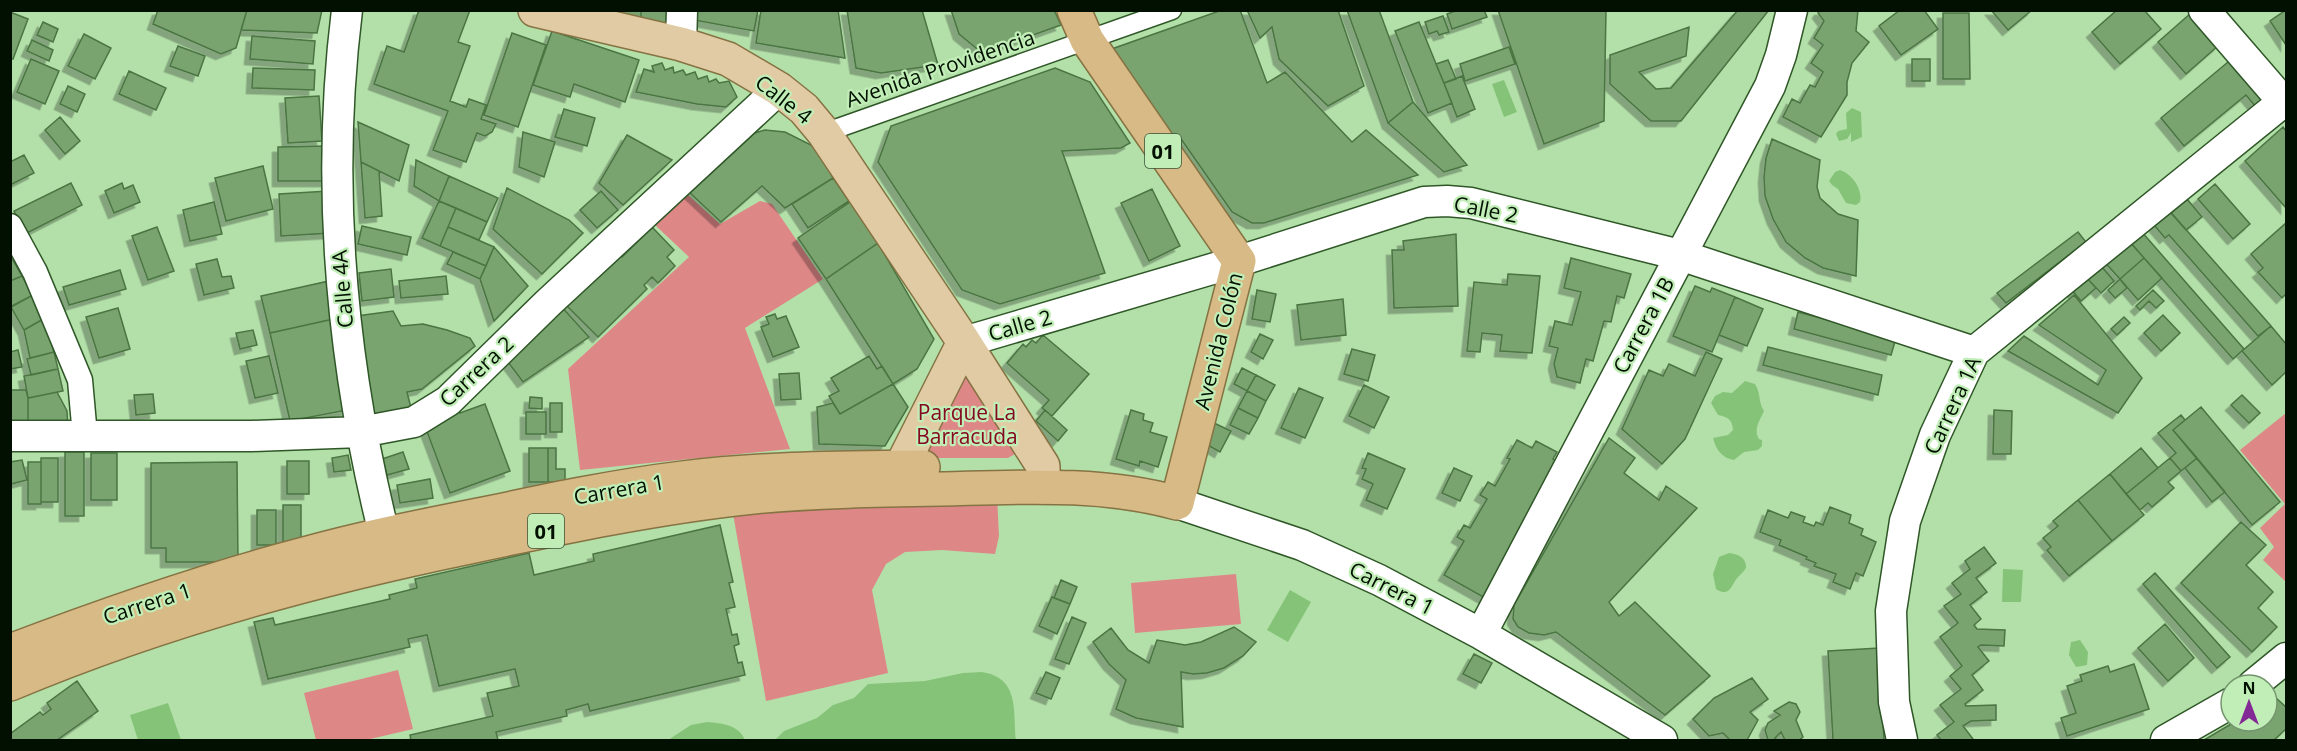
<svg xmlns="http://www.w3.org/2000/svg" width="2297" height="751" font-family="'Open Sans',sans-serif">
  <defs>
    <filter id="shadow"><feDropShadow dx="-5.5" dy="5.5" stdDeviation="0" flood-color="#0004"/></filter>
  </defs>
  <rect width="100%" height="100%" fill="#b3e0a9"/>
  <path fill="#de8787" d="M688,195L720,224L760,201L772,204L823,279L745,328L790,449L580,470L568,369L689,257L654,224Z
    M962,368L1018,448L1015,454L1008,458H927L924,440Z
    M2286,413V582L2263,560L2274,547L2260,528L2285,504L2240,450Z
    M997,496L999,536L995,554L942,550L905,552L886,564L872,590L888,673L766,701L732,508Z
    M1236,574L1241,624L1135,633L1131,583Z
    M398,670L413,729L366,740H316L304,693Z"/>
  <path fill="#85c478" d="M1504,80L1517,112L1504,117L1492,84Z
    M1852,108L1861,112L1862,137L1851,142V133L1847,139L1839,141L1836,134L1838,131L1847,129L1846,113Z
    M1840,170C1852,174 1863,189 1860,202L1856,205L1846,203L1838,189L1832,185L1829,181L1835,172Z
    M1745,381L1755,384C1761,393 1758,402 1764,411C1760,420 1753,430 1759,439L1762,440V446L1758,450L1744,452L1734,460C1722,458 1716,450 1713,438L1728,435L1733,430C1732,419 1728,417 1718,415L1711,403L1715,396L1723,392L1732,393Z
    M1729,553C1738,554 1747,558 1746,568C1743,573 1738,576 1735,581C1730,590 1727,596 1716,589L1713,574L1719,557Z
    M2003,569L2023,570L2021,602H2002Z
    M1290,590L1311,602L1288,642L1267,630Z
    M2080,640L2088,652L2087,665L2076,667L2069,655L2071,642Z
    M982,672C1020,678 1013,711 1016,740H775L784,731L817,718L833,705L854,698L868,684L925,681L963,673Z
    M168,703L181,740H138L130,715Z
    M707,722C722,723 739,725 745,740H668L691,725Z"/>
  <path fill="#79a470" stroke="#4b7443" stroke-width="1.5" filter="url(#shadow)" d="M158,10H247L236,48L221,54L153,24Z
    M247,10H322L317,33L241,30Z
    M419,10H470L458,42L470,46L450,101L466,107L469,99L486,105L481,119L496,124L492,132L485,136L477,133L466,162L433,150L448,111L374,84L387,46L404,52Z
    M606,10H641V19Z
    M641,10H672V28L641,19Z
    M695,10H758L754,31L694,20Z
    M761,10H838L845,58L756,43Z
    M847,10H922L938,65L881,73L856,68Z
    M951,10H1054L1061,25L982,53L959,34Z
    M1222,10H1240L1267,83L1285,72L1352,142L1366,130L1418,175L1264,223H1252L1232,212L1179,136L1165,144L1106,51Z
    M1247,10H1338L1364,86L1328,106L1279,59L1272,27L1260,38Z
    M1347,10H1379L1413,102L1388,123Z
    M1458,10H1484L1487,17L1452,29L1447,14Z
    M1498,10H1606L1604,121L1544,144Z
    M1738,10H1769L1681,121H1651L1610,84V55L1689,27L1686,56L1639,72L1656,89L1671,88Z
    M1820,10H1858L1856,31L1869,42L1852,63L1847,82V95L1821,137L1783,117L1792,99L1800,103L1810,85L1815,87L1823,72L1811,63L1823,45L1814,38L1824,21L1818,13Z
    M1900,10H1924L1938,29L1901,55L1879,26Z
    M1991,10H2032L2008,30Z
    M2117,10H2144L2161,29L2120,64L2092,32Z
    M2286,10V45L2270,21Z
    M10,12L28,19L13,59L10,58Z
    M1943,13H1969L1970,79H1943Z
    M2191,13L2219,45L2186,74L2158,42Z
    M1443,16L1449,32L1439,35L1437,31L1429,34L1425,22Z
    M43,22L58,29L53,42L37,35Z
    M1419,22L1452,103L1428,113L1395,31Z
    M552,31L639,60L625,102L574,84L570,97L533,85Z
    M512,33L546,45L518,127L484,115Z
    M84,34L111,48L95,79L68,66Z
    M252,36L315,41L313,64L250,59Z
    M32,40L53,50L49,61L27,51Z
    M178,46L205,56L198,76L170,66Z
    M1509,47L1515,64L1465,81L1460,64Z
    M2234,57L2267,97L2255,106L2246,95L2184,146L2161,118Z
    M31,59L59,71L45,104L17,92Z
    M1912,59H1930V81H1912Z
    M1448,60L1456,79L1444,83L1436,64Z
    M662,63L665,70L673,67L674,73L683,70L686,75L695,72L698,79L707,76L709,82L716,79L719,83L729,81L737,97L726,107L697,104L636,92L644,69L654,72L652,66Z
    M253,68L315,70L314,90L252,88Z
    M1055,68L1090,82L1130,143L1121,148L1062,151L1105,273L1000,304L962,290L878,162L891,126Z
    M129,71L166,88L156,110L119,94Z
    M1462,76L1475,109L1457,117L1444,83Z
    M68,86L85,94L77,112L60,104Z
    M319,96L322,141L288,143L285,98Z
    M1413,102L1467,165L1444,172L1388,123Z
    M564,109L595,118L587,146L555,137Z
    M60,117L80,141L65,154L45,130Z
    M358,122L409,145L399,181L361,162Z
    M2283,127L2286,131V208L2245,161Z
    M765,130L785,132L813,146L826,164L833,178L785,208L762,186L721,222L689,192L751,134Z
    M523,132L555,142L544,177L519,167Z
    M627,135L672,160L623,205L599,183Z
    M1772,139L1820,160L1817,187L1820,198L1838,214L1858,220L1856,276L1823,268L1805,258L1786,242L1773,219L1765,196L1764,177L1766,158Z
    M329,146L330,181H278V147Z
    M24,155L34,173L10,185V162Z
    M416,160L449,176L439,201L414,186Z
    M361,162L379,171L382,216L365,218Z
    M263,166L273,209L226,221L215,178Z
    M449,176L498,198L487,222L439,201Z
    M833,178L849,201L808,228L792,204Z
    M71,183L82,205L25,234L14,211Z
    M122,183L124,189L133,185L140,202L114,213L105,191Z
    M2215,184L2250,224L2233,239L2198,199Z
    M507,188L569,220L583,233L542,274L493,229Z
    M1152,189L1180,246L1149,261L1121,203Z
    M329,191L332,233L281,236L279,194Z
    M601,191L618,210L597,228L580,210Z
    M2187,199L2202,217L2186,230L2171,213Z
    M439,201L456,208L440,246L422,238Z
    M214,202L222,234L190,241L183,210Z
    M850,202L878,243L826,279L798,238Z
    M456,208L487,222L479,240L448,227Z
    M2167,208L2271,326L2258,336L2169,235L2165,238L2154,225Z
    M2286,223V294L2282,298L2258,272L2263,268L2251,254Z
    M362,226L411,237L407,255L358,244Z
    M157,227L174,271L148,280L132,236Z
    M448,227L494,247L486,266L440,246Z
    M652,227L674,250L667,257L675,266L658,283L652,277L644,285L647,289L598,337L564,303L617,252L622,257Z
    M2141,231L2244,349L2233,359L2129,241Z
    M2078,232L2086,242L2006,303L1997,293Z
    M1456,234L1458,306L1394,308L1392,250H1404L1403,241Z
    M2125,236L2144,258L2120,279L2100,257Z
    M878,243L934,339L917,369L893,384L826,279Z
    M494,247L528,286L494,321L480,279Z
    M453,252L486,266L480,279L447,264Z
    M10,255L22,276L10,281Z
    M1571,258L1631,274L1624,298L1617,296L1611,322L1604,321L1593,361L1586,359L1580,383L1557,377L1554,364L1558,348L1549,346L1555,321L1572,325L1581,292L1564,288Z
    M2144,258L2162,278L2138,300L2120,279Z
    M217,259L222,277L231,276L234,288L204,295L196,264Z
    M2096,260L2114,281L2101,293L2082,273Z
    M391,269L394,297L362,301L359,273Z
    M120,270L126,289L69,305L63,287Z
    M1508,274L1540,276L1532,353L1500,351L1502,335L1482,333L1480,352L1467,351L1474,282L1507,285Z
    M22,276L33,295L10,307V281Z
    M446,276L448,294L401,298L399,281Z
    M2085,276L2096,288L2081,301L2071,289Z
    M2120,279L2127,288L2115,298L2108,290Z
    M329,281L338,318L270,333L261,296Z
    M1695,286L1710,292L1712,288L1735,297L1712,352L1673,336Z
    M1257,290L1276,294L1270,322L1252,319Z
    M2153,290L2164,301L2156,308L2149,301L2140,310L2136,306Z
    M33,295L45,318L24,330L11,307Z
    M2074,295L2142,378L2118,413L2008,351L2024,336L2098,385L2106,370L2039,325Z
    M1735,297L1763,309L1747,346L1719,335Z
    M1343,299L1346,335L1301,340L1297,305Z
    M560,305L589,337L523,382L505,358Z
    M118,308L130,349L99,358L86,317Z
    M393,311L401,326L423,324L447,330L470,338L475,346L422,389L407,392L411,408L373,420L357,316Z
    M1798,312L1896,338L1891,355L1794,329Z
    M775,314L777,319L786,316L799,347L773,357L761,327L769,324L766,317Z
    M2163,315L2180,333L2161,351L2144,333Z
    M2124,317L2130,323L2117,335L2111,329Z
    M45,318L54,352L30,358L24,330Z
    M338,318L347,410L290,421L270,333Z
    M2271,326L2286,344V372L2272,385L2242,351Z
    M253,330L257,345L240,349L236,333Z
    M1260,334L1273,340L1263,359L1251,352Z
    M1043,335L1089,374L1052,416L1042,408L1049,400L1007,363L1023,344L1026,347L1032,340L1036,343Z
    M1768,347L1882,375L1878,395L1763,365Z
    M1352,349L1375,355L1368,381L1344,374Z
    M18,350L22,367L10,369V352Z
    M54,352L58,369L31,375L27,359Z
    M1706,352L1722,359L1685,439L1662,464L1622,429L1649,370L1663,376L1669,364L1695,376Z
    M269,356L278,393L255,398L246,361Z
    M869,356L877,369L882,366L893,384L840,414L829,396L839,391L831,378Z
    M1242,368L1256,375L1247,391L1234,384Z
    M58,369L63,391L28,398L24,376Z
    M799,373L801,399L781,400L779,374Z
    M1256,375L1275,385L1266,401L1247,391Z
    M893,384L908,407L885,446L819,444L817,407L833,403L840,414Z
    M1364,385L1389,397L1374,428L1349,416Z
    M1299,388L1323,398L1305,438L1281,428Z
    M11,390H26L28,398V429H10Z
    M1247,391L1266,401L1258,418L1238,408Z
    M57,392L67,411L68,429H28V398Z
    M153,394L155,413L136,415L134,395Z
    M2242,395L2260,413L2249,423L2231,405Z
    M530,397L542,398V409L529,408Z
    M550,403H562V432H550Z
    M485,404L510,471L450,493L423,421L459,408L460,413Z
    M2201,407L2280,502L2252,525L2173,430Z
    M1238,408L1258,418L1249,434L1230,425Z
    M1045,410L1067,430L1058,441L1036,421Z
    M1131,410L1144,414L1143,420L1153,423L1150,432L1167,437L1158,467L1140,461L1139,466L1116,459Z
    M1994,410L2012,411L2011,454H1993Z
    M526,412H546V434H526Z
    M2181,415L2185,420L2173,430L2197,458L2181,471L2170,458L2176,453L2158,433Z
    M1214,423L1231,431L1220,452L1204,443Z
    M1609,438L1635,458L1624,473L1659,500L1666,486L1697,508L1609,602L1619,616L1635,602L1710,676L1665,715L1556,632L1544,635L1529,633L1518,627L1513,619L1514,605Z
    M1517,440L1532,448L1536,441L1557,452L1553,459L1561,464L1485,598L1444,575L1464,541L1457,537L1464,525L1470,528L1487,499L1480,495L1488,482L1495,486L1510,459L1507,458Z
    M529,448H548V482H529Z
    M548,448H556V469H565V482H548Z
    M2141,448L2158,468L2126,494L2110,474Z
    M65,452H84V516H65Z
    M403,452L409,469L387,475L382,459Z
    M91,453H117V500H91Z
    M1368,453L1405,469L1387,509L1366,500L1373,484L1362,479L1366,469L1362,468Z
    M348,455L351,470L334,472L332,458Z
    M41,458H58V502H41Z
    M2170,458L2181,471L2168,482L2174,488L2152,507L2148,503L2140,510L2126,494Z
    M2197,458L2225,492L2212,502L2185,468Z
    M22,460L27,480L11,484L10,462Z
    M287,461H309V494H287Z
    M28,462H41V504H28Z
    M237,462L238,562H166V548H151V463Z
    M1454,468L1472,476L1460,501L1442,493Z
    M2110,474L2144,515L2112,541L2078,500Z
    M430,479L433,498L400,503L397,485Z
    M2078,500L2112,541L2069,576L2047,550L2051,547L2043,538L2058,526L2053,521Z
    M283,505H301V545H283Z
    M1830,507L1851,515L1849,523L1863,529L1861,535L1876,542L1863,576L1856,573L1850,589L1833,582L1836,574L1814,566L1816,563L1806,559L1807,557L1779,545L1781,540L1760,532L1768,510L1788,518L1791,512L1805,517L1803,522L1814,526L1816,522L1823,525Z
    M257,510H276V545H257Z
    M2241,522L2266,545L2246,565L2273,592L2258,608L2277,627L2252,652L2181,583Z
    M720,525L733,582L729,583L735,607L726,609L732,635L737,634L739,644L734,646L738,663L742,662L745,675L590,711L588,704L566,710L567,716L496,732L498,740H411L410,735L493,716L487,693L519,686L515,669L439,686L427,635L408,639L410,647L268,679L254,622L273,618L275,625L390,599L389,595L417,588L415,579L529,553L534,575L594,561L593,554Z
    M1984,547L1996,563L1976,578L1987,592L1970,605L1981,619L1974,625L1977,629L2005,630L2004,646L1981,645L1978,647L1989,661L1972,675L1983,690L1965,704L1966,706L1996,705V720L1971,721L1963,726L1973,739L1972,740H1941L1937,735L1954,722L1940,705L1961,689L1950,676L1962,666L1940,637L1958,623L1944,606L1961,594L1952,583L1970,569L1965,561Z
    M2155,573L2230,657L2217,668L2143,584Z
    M1061,580L1077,587L1070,604L1054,598Z
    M1052,597L1070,604L1057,634L1039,626Z
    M1072,617L1086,623L1069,664L1055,659Z
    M2165,624L2194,658L2168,681L2138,648Z
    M1234,627L1256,642L1243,656L1224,668L1207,673L1193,674L1181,672L1183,727L1136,718L1116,709L1126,680L1109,664L1093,642L1111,628L1128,650L1149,663L1157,640L1185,645L1201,642Z
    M1879,648L1884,740H1833L1828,651Z
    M1474,654L1492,663L1481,683L1463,674Z
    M2134,664L2149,709L2067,736L2061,718L2076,713L2067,686L2082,681L2080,675L2108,666L2110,672Z
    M1046,672L1060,678L1051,699L1036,693Z
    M1752,678L1768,699L1750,712L1758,720L1747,740H1730L1723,733L1709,736L1693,719L1714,698Z
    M77,681L98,711L57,740H10V734L40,712L43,715L51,709L47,703Z
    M2275,697L2286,707V729L2274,740H2204L2236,721H2267V700L2269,701Z
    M1789,702L1796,704L1800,712L1796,720L1803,737L1799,740H1785L1781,732L1775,738L1777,740H1768L1765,730L1768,723L1780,715L1774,711Z"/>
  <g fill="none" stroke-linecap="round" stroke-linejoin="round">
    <g stroke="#2f5727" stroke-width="21">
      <path id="pedestrian" d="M824,133L1172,10"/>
    </g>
    <g stroke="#2f5727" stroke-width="27">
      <path id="minor" d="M10,226L35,272L80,380L85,436"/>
    </g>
    <g stroke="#2f5727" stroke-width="33">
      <path id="tertiary" d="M347,10C324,195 343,378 390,557
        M2204,10L2286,105
        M681,44L682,10
        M964,342L1239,261L1424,202L1447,201L1471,203L1680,255L1974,352
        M10,436H252L361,432L414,422L448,401L548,303L779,89
        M1177,503L1302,545L1379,580L1481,634L1662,740
        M1481,634L1770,86L1781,55L1792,10
        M2253,685L2286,658
        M1902,740L1894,702L1891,611L1905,521L1935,435L1974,352L2283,102
        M2166,740L2231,703"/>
    </g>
    <g stroke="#867343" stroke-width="36">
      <path id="primary" d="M535,10L681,44L728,59L779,89L804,109L824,133L964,342L1043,466V487
        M901,489V467L964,342"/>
    </g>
    <g stroke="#867343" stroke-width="36">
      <path id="trunk" d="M10,651C105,615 202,581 301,555C361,538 423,526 484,514C550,500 616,486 683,478C763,468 843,468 923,467
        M10,684C157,622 314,579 469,547C563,527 657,507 753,497C816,491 881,490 944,489C1022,487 1101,482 1177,503L1239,261L1087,40L1074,10"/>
    </g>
    <use href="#pedestrian" stroke="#fff" stroke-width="18"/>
    <use href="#minor" stroke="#fff" stroke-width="24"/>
    <use href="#tertiary" stroke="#fff" stroke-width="30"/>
    <use href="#primary" stroke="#e1cba4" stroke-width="33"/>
    <use href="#trunk" stroke="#d7ba86" stroke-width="33"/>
  </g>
  <g text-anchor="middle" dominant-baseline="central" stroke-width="4.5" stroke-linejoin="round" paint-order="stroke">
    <g fill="#c0eeb6" stroke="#3b5337" stroke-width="1.5">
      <rect x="1145" y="134" width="36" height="34" rx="4.5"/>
      <rect x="528" y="514" width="36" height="34" rx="4.5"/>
    </g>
    <g font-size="20" font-weight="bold" fill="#021001">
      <text x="1163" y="151">01</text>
      <text x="546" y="531">01</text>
    </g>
    <g font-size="21" fill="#021001" stroke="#c0eeb6">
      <text transform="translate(940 68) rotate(-19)">Avenida Providencia</text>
      <text transform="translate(784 99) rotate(38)">Calle 4</text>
      <text transform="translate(1486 209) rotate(11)">Calle 2</text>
      <text transform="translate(342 289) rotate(-95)">Calle 4A</text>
      <text transform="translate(1020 325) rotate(-16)">Calle 2</text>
      <text transform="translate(1643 325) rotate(-62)">Carrera 1B</text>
      <text transform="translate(1218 341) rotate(-76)">Avenida Colón</text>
      <text transform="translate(476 371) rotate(-43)">Carrera 2</text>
      <text transform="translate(1952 405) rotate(-65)">Carrera 1A</text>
      <text transform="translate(619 489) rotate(-10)">Carrera 1</text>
      <text transform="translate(1392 588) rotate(27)">Carrera 1</text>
      <text transform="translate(147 603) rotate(-18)">Carrera 1</text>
    </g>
    <g font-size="21" fill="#850920" stroke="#c0eeb6">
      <text x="967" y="412">Parque La<tspan x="967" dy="24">Barracuda</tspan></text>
    </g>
  </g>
  <rect width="2297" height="751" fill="none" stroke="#021001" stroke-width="24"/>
  <g transform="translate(2249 703)"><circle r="28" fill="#c0eeb6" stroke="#74956e" stroke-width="1.5"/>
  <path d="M0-4.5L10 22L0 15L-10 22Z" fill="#832996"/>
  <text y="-9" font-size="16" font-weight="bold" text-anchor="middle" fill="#021001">N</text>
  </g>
</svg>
